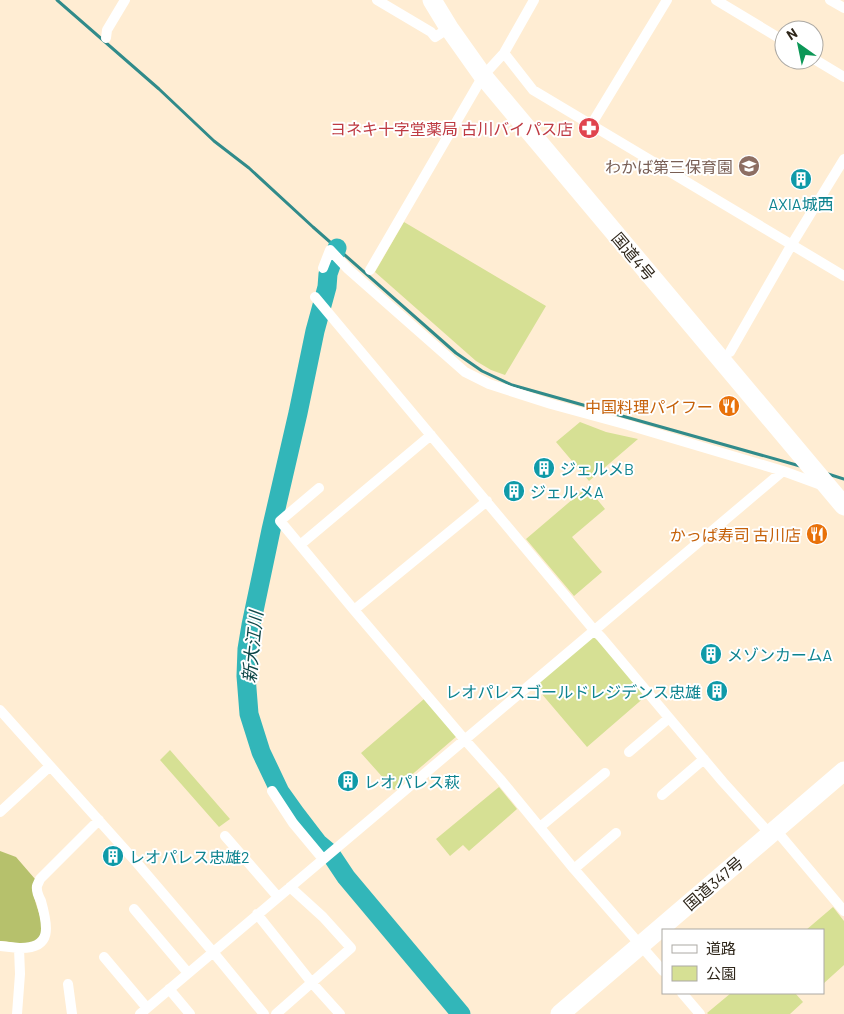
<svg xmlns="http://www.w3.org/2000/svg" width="844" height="1014" font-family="Barlow,'Noto Sans JP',sans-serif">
  <rect width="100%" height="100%" fill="#ffedd3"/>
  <path fill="#d6e094" d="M404,222L546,306L505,375L491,370L476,361L375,272Z
    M580,422L606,432L638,439L589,481L556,442Z
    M587,487L605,509L572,537L602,572L574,596L526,539Z
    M594,635L646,696L587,747L535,686Z
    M424,699L457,736L394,790L361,753Z
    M170,750L230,819L219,827L160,760Z
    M499,787L517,809L469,851L463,845L450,856L436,839Z
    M833,907L844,921V965L823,984V930H806Z
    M731,993H795L803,1002L790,1014H708L707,1013Z"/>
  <path fill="#b6c16c" d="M0,851L16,857L35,879C35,884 34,890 34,895C35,909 54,936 31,943C21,946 10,941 0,941Z"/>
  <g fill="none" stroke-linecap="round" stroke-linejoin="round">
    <path stroke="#318b8a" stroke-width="3" d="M57,0L159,89L214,141L249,168L313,227L456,353L482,371L512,385L800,466
      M828,474L844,479"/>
    <path stroke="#32b6b9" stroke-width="19" d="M337,248L328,274L327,287L315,331L298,413L271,530L251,625L247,649L246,676L249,714L261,752L280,792L295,813L318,843L330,853L346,877L461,1014"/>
    <path stroke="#fff" stroke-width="10" d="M377,0L431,32L435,37L449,28
      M716,0L784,41
      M830,0L844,8
      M106,38L107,30L125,0
      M504,53L533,90L844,276
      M814,59L844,77
      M591,125L667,0
      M323,268L330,250L348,269L465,372L489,384L551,404L628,425L783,471
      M370,270L483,76L504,53L534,0
      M315,297L594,630L601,637L723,782L770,834
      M730,352L792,244L844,159
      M319,488L280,521L354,610L465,740L500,779L574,869L616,833
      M300,545L431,435
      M354,610L487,501
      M0,710L137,863L213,952L264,1014
      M629,752L669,718
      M272,791L293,823L323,859
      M662,795L704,759
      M0,812L50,766
      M540,827L605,773
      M775,829L844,911
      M225,836L278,897
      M574,869L663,971
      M134,909L188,973
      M257,914L312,983L340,1014
      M0,946L19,948
      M104,957L147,1008
      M68,984L72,1014
      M169,989L190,1014
      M682,993L700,1014
      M17,1014L20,974L19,948C53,949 48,926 41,901C39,897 36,892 37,886C37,885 40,880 40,879L99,820
      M140,1014L783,471L824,486
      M276,1014L351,948L323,917L290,887"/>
    <path stroke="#fff" stroke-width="19" d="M432,0L449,28L483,76L844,506
      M560,1014L844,771"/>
  </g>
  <defs>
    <g id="pharmacy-disc" transform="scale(1.125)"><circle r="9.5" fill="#e0444e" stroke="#fff"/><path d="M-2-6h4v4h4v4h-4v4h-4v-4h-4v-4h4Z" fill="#fff"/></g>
    <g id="school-disc" transform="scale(1.125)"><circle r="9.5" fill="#8d6e63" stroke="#fff"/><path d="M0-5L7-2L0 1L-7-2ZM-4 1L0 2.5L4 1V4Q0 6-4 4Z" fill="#fff"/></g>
    <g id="building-disc" transform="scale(1.125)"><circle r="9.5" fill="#0f9aa8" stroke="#fff"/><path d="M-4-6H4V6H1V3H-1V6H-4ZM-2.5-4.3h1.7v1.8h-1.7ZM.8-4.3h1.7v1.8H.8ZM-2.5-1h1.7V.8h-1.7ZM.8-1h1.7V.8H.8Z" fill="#fff"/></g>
    <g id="restaurant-disc" transform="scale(1.125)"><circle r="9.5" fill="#e8710a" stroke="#fff"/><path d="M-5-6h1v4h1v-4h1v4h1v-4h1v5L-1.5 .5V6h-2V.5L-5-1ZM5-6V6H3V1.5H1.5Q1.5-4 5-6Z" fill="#fff"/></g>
  </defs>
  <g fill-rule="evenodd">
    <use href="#pharmacy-disc" x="589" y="128"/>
    <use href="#school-disc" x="749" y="166"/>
    <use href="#building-disc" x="801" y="179"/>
    <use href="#restaurant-disc" x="729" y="406"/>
    <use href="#building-disc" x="544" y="468"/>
    <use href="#building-disc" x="514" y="491"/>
    <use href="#restaurant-disc" x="817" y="534"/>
    <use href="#building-disc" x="711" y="654"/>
    <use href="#building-disc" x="717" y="691"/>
    <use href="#building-disc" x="348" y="781"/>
    <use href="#building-disc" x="113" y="856"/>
  </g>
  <g text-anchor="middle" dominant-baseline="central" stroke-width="4" stroke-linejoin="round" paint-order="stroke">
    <g font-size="16" fill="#be3a42" stroke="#fff" text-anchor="end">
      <text x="573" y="128">ヨネキ十字堂薬局 古川バイパス店</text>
    </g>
    <g font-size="16" fill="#785e54" stroke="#fff" text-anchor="end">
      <text x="733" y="166">わかば第三保育園</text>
    </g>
    <g font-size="16" fill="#0d838f" stroke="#fff" text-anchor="start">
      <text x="801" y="203" text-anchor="middle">AXIA城西</text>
      <text x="560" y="468">ジェルメB</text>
      <text x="530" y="491">ジェルメA</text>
      <text x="727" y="654">メゾンカームA</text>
      <text x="701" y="691" text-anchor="end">レオパレスゴールドレジデンス忠雄</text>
      <text x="364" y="781">レオパレス萩</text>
      <text x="129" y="856">レオパレス忠雄2</text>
    </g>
    <g font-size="16" fill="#2f271b" stroke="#fff">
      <text transform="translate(634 256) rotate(50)">国道4号</text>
      <text transform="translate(713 883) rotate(-41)">国道347号</text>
    </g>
    <g font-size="16" fill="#c56008" stroke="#fff" text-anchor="end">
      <text x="713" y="406">中国料理パイフー</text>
      <text x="801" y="534">かっぱ寿司 古川店</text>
    </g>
    <g font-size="18" font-style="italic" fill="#0e4748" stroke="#fff">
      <text transform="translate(252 647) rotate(-84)">新大江川</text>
    </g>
  </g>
  <rect x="662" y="929" width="162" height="65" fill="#ffffff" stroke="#aca9a4"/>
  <rect x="672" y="945" width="25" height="8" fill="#ffffff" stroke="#aca9a4"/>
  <text x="706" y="954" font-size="15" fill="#2f271b">道路</text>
  <rect x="672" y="966" width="25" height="15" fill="#d6e094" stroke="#aca9a4"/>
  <text x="706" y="979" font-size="15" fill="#2f271b">公園</text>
  <g transform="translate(799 45) rotate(327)"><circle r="24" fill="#ffffff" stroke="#aca9a4"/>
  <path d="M0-4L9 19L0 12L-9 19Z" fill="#0c9757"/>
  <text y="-8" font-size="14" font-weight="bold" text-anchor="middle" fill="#2f271b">N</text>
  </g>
</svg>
